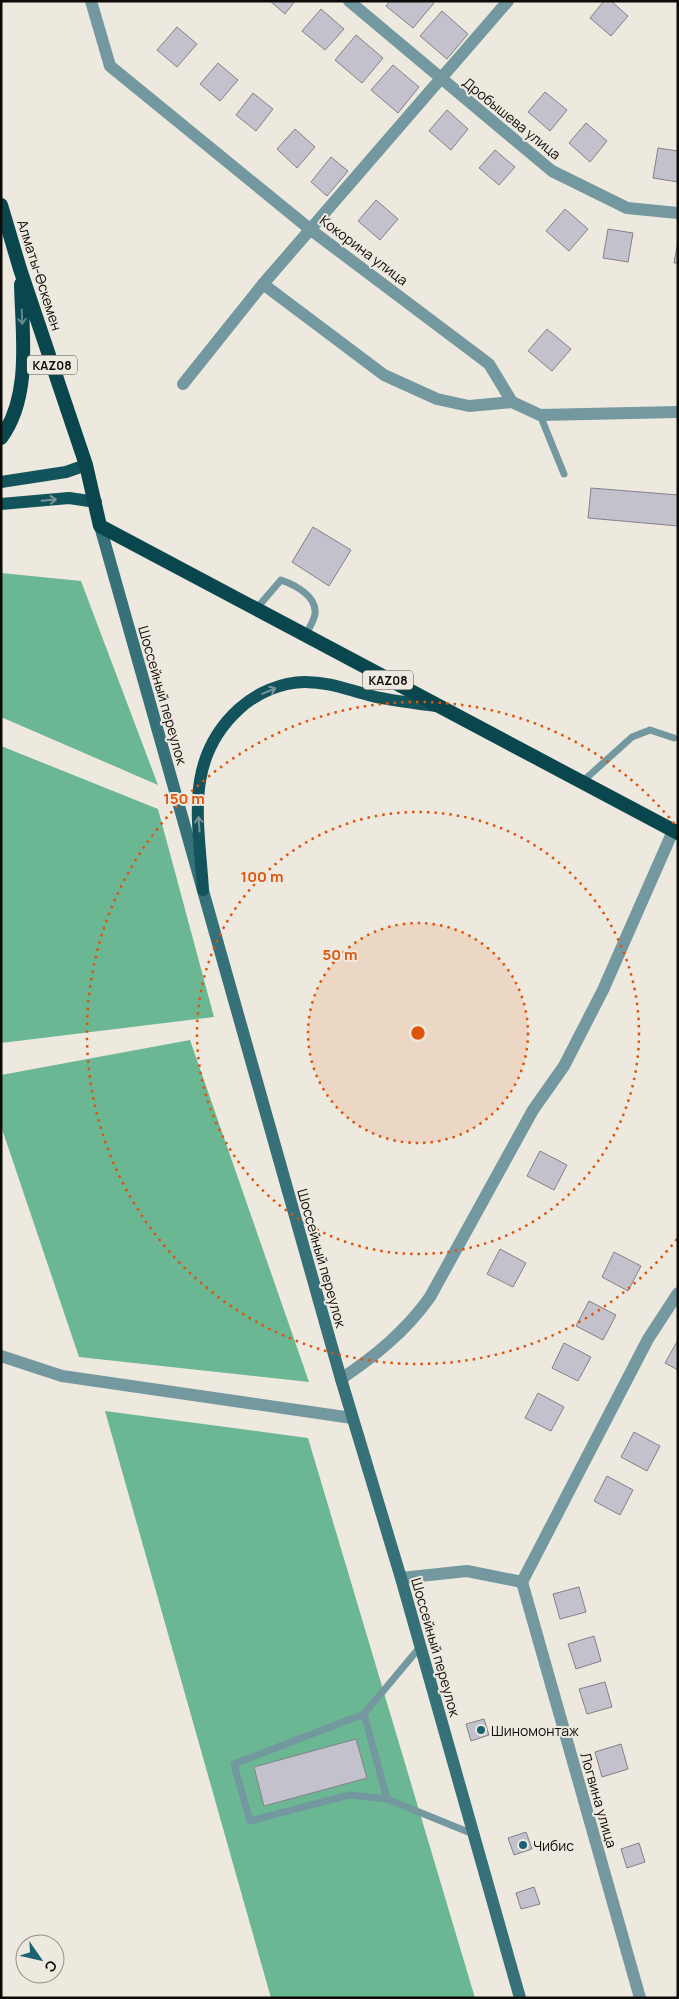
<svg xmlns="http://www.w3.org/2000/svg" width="679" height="1999" font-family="Manrope,sans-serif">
  <rect width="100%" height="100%" fill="#eee9de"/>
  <path fill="#6bb794" d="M1,573L81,581L158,785L1,717Z
    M1,746L158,809L214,1017L1,1043Z
    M190,1040L309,1382L79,1357L1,1126V1075Z
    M105,1411L308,1438L475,1998H271Z"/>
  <path fill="#c3c1cc" stroke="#83808a" d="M270,1H295L285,14Z
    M390,1H432L434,3L413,28L386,6Z
    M604,1H611L628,16L611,36L590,18Z
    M321,9L344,29L325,50L302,31Z
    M442,11L468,34L447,59L420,36Z
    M177,27L197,44L177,67L157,50Z
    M356,35L383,58L362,83L335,60Z
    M218,63L238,80L220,101L200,84Z
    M393,65L419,87L398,113L371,90Z
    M545,92L567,110L550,131L528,112Z
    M253,93L273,109L256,131L236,115Z
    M447,110L468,129L451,150L429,131Z
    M586,123L607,141L590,162L569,143Z
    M295,129L315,147L297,168L277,149Z
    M658,148L678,151V182L653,178Z
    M495,150L515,167L499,185L479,168Z
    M331,157L348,171L327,196L311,182Z
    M376,200L398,219L380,240L358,221Z
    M565,209L588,229L569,251L546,231Z
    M608,229L633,233L628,262L603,258Z
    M678,241V263H674Z
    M547,329L571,349L552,371L528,351Z
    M591,488L678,495V526L588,518Z
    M313,527L351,550L329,586L292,562Z
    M540,1151L567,1165L554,1190L527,1176Z
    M500,1249L526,1263L513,1287L487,1274Z
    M614,1252L641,1266L628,1291L602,1277Z
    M589,1301L616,1315L603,1340L576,1326Z
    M678,1340V1370L665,1363Z
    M564,1343L591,1357L578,1381L552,1368Z
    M538,1393L564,1407L551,1431L525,1418Z
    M634,1432L660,1446L647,1471L621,1457Z
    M607,1476L633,1490L620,1515L594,1501Z
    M579,1587L586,1612L560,1619L553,1594Z
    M594,1636L601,1661L576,1669L568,1644Z
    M605,1682L612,1707L587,1714L579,1689Z
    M484,1719L489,1735L471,1741L466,1724Z
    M356,1739L367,1778L264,1806L254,1767Z
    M621,1744L628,1769L602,1777L595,1752Z
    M526,1832L532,1849L514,1855L508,1838Z
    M639,1843L645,1862L627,1868L621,1849Z
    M534,1887L540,1904L521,1909L516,1893Z"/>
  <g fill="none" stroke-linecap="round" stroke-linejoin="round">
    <path stroke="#73989f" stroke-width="7" d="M540,415L564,474
      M256,609L281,580C295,585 317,596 315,614C314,621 308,629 306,636
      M582,782L632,737L650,730L674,738
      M420,1647L364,1714L234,1764L250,1821L349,1795L387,1799L473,1834
      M364,1714L387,1799"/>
    <path stroke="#73989f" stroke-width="12" d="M91,1L110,66L311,230L489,364L512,402L540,415L678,412
      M349,1L552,171L627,208L678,213
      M263,284L384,375L437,399L469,406L512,402
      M183,384L263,284L508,1
      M1,1356L62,1376L352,1418
      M341,1379C375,1356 406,1331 430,1297L533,1110L564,1066L603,990L673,831
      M401,1578L467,1571L522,1582L648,1339L678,1293
      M522,1582L640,1998"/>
    <path stroke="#36717a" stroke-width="12" d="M100,526L341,1379L401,1578L520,1998"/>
    <path stroke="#13535c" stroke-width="12" d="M1,482L66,472L86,465
      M1,504L69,498L96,502
      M203,890C199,823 183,760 239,709C256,693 282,682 305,682C330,682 348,690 372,696C392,701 415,703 436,706"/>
    <path stroke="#0a464e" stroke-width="14" d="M1,205L20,269L86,465L100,526L678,833
      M1,438C32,396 22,333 21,284"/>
  </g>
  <defs><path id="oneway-shaft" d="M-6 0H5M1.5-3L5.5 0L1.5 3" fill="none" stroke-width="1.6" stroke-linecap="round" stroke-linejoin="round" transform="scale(1.25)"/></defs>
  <use stroke="#658788" href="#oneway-shaft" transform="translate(22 317) rotate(88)"/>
  <g stroke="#769696">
    <use href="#oneway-shaft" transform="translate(49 500) rotate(-5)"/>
    <use href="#oneway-shaft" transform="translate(269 691) rotate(-23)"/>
    <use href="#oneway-shaft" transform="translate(199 824) rotate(-94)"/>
  </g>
  <circle cx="418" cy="1033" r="110" fill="#dd550c" fill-opacity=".12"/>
  <g fill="none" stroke="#dd550c" stroke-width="2.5" stroke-dasharray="2.5 5">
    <circle cx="418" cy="1033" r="110"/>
    <circle cx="418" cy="1033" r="221"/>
    <path d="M677 1239A331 331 0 1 1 677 827"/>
  </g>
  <g fill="#1b6272" stroke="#eee9de" stroke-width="2">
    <circle cx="481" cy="1730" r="5"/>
    <circle cx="523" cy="1845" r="5"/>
  </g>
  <g text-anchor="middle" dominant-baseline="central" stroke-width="4" stroke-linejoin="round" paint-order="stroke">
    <g fill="#eee9de" stroke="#504e48" stroke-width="1">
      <rect x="27" y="355.5" width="50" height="19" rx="4"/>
      <rect x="363" y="670.5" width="50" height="19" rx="4"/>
    </g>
    <g font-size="12" font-weight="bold" fill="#0d0b08">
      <text x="52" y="365">KAZ08</text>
      <text x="388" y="680">KAZ08</text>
    </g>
    <g font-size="14" fill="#0d0b08" stroke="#eee9de">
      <text transform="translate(512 118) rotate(39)">Дробышева улица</text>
      <text transform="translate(364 250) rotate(37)">Кокорина улица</text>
      <text transform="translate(40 275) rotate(72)">Алматы-Өскемен</text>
      <text transform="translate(163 695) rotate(74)">Шоссейный переулок</text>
      <text transform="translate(322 1258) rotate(74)">Шоссейный переулок</text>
      <text transform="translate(436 1647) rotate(74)">Шоссейный переулок</text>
      <text transform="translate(599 1800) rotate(74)">Логвина улица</text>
    </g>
    <g font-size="14" fill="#0d0b08" stroke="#eee9de" text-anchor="start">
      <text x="491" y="1730">Шиномонтаж</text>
      <text x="533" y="1845">Чибис</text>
    </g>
  </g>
  <circle cx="418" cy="1033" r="8" fill="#dd550c" stroke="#eee9de" stroke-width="2.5"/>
  <g font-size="15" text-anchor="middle" font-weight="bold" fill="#dd550c" stroke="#eee9de" stroke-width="4" stroke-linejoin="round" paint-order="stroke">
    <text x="184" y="804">150 m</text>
    <text x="262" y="882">100 m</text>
    <text x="340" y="960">50 m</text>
  </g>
  <rect width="679" height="1999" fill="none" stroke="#0d0b08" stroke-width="5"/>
  <g transform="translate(40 1959) rotate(124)"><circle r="24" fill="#eee9de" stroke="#949088"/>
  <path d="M0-4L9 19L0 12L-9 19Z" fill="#1b6272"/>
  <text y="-8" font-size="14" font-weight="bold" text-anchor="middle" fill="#0d0b08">С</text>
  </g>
</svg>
